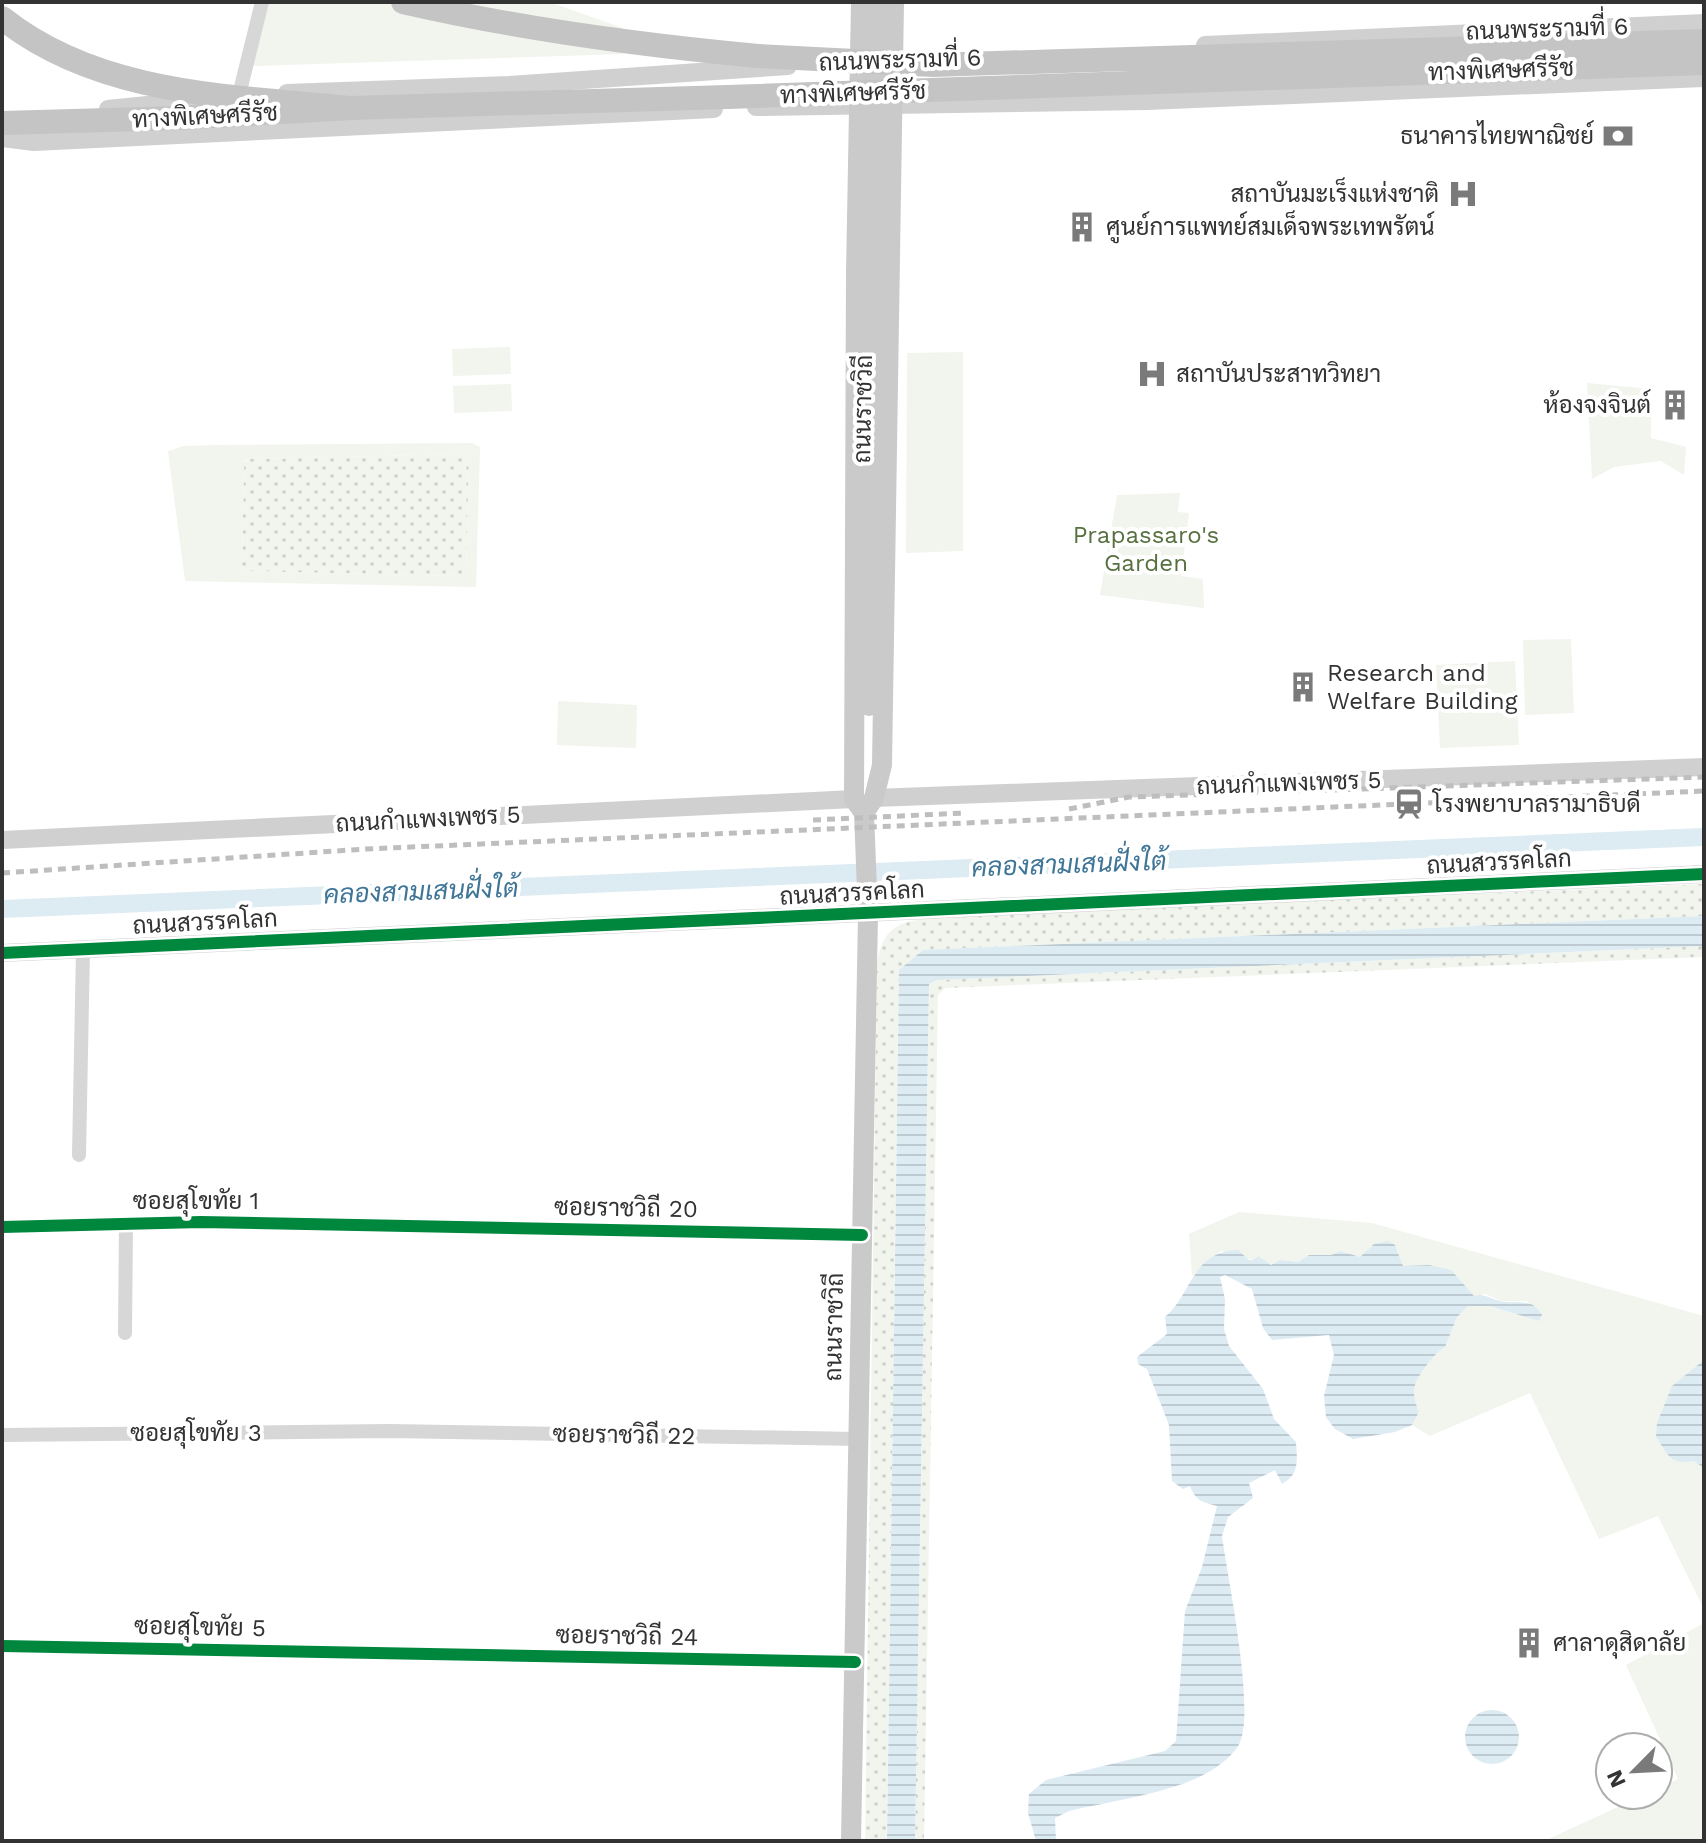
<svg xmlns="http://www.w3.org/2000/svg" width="1706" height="1843" font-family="'Work Sans',Sarabun,sans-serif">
  <defs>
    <pattern id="grass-dots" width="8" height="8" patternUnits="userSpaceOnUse" patternTransform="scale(2)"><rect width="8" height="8" fill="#f1f5ed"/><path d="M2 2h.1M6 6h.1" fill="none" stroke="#cfd2cc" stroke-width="1.8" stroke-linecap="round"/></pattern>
    <pattern id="water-rules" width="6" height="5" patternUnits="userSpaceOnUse" patternTransform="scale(2)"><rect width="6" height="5" fill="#ddebf3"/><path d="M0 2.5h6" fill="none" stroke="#becad1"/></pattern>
  </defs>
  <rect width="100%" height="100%" fill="#fff"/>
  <path fill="url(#grass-dots)" d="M464,454L469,459L466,574L462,576L247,571L242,567L244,462L250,459Z
    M1704,884V916L923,950L899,970L887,1841H865L877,964C883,923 903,921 939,917Z
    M1704,946V957L945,988L938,995L924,1841H915L929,984L937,980Z"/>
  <path fill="#f1f5ed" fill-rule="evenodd" d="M269,2H549L623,28V54L251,66Z
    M510,347L511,374L453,376L452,349Z
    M963,352V551L906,553L907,353Z
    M1587,383L1651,389V438L1686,447L1684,475L1661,461L1614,467L1592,479Z
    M511,384L512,411L454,413L453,386Z
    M472,443L480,447L476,587L185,581L168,451L183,446L215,445ZM464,454L469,459L466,573L462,576L247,571L242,567L244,461L250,459Z
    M1180,493L1178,512L1189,513L1181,576L1203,579L1204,608L1100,595L1117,495Z
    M1571,639L1574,713L1525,715L1523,640Z
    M1515,661L1519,745L1440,748L1436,665Z
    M558,701L637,705L636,748L557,745Z
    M1239,1212L1372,1223L1704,1316V1609L1658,1516L1599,1539L1530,1393L1430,1436L1412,1425L1419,1412C1416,1404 1412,1394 1415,1385C1418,1375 1436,1351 1445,1347L1457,1317L1468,1306H1490L1539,1321L1527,1301H1501L1485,1294L1474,1296L1429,1265L1403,1266L1395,1245L1374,1244L1360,1257L1340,1251L1331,1255H1309L1298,1262L1280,1260L1271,1265L1221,1251L1192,1276L1189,1234Z
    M1704,1623V1841H1544L1644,1795H1658V1789L1678,1779L1626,1665Z"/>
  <path fill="url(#water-rules)" d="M1704,916V946L937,980L929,984L915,1841H887L899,970L923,950Z
    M1388,1241L1395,1245L1403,1266L1429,1265L1451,1270L1474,1296C1486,1294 1489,1298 1500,1301C1517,1305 1532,1296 1542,1315L1539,1321L1490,1306H1468L1457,1317L1445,1347C1436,1351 1418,1375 1415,1385C1412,1394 1416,1404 1419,1412L1412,1425L1395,1432L1353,1439L1335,1429L1326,1417L1324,1396L1334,1355L1329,1335L1272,1340L1263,1328L1252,1289L1225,1275L1220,1277L1225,1299L1224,1329L1229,1346L1263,1389L1274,1419L1296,1442C1297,1460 1300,1474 1282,1484L1275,1470L1249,1483L1253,1498L1228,1517L1222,1536C1228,1580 1255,1707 1240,1742C1237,1751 1223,1763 1215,1768C1181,1792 1110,1801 1069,1811L1055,1818L1056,1841H1036L1028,1813L1029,1794L1046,1780L1165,1751L1176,1741L1185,1611L1202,1567L1217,1506C1202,1502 1196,1501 1190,1486L1183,1489L1172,1481L1169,1425L1147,1369L1138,1364L1137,1357L1167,1334L1165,1317C1193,1293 1191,1252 1238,1250L1249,1260H1254L1258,1256L1271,1265L1280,1260L1298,1262L1309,1255H1331L1340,1251L1360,1257L1374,1244Z
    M1704,1360V1468L1694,1461C1670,1465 1669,1456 1656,1437L1657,1423L1672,1386Z
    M1465 1737a27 27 0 1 1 54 0a27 27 0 1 1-54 0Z"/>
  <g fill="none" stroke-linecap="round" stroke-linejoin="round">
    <path stroke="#ddebf3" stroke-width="18" d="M2,909L1704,837"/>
    <path stroke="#d7d7d7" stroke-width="14" d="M239,95L262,2
      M79,1155L83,950
      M2,1227L201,1222L862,1235
      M125,1333L126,1224
      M2,1435L390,1431L858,1439
      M2,1646L855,1662"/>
    <path stroke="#d0d0d0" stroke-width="18" d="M1205,45L1704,23
      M287,93L509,85L788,66
      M756,107L1147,101L1704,78
      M108,109L206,99
      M2,138L34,142L714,109
      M874,798L1704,767
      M2,840L854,799
      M2,953L1704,874"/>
    <path stroke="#cacaca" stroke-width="20" d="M864,813L874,798L882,765L894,2
      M851,1841L868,915L864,813L854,799L856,273L861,2"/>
    <path stroke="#c4c4c4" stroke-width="24" d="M403,2C520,29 639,45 758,56
      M2,123L179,118L351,108L728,97"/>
    <path stroke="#bebebe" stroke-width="5" stroke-dasharray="8 6" stroke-linecap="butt" d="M1069,809L1129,797L1704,777
      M813,820L965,813
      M2,873L366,849L1704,791"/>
    <path stroke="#cacaca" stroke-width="20" d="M869,706L877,2"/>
    <path stroke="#c4c4c4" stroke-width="24" d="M2,18C100,96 233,96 351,108
      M758,56L933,65L1704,41
      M728,97L1704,63"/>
    <g stroke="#fff" stroke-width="17">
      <path id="cycleway" d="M2,953L1704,874
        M2,1227L201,1222L862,1235
        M2,1646L855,1662"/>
    </g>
    <use href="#cycleway" stroke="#00873e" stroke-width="12"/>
  </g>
  <defs>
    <g id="bank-bare" transform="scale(2.4)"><path d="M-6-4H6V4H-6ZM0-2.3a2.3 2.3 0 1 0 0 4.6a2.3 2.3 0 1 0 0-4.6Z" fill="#7a7a7a" stroke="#fff" stroke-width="2.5" paint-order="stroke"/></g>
    <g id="hospital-bare" transform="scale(2.4)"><path d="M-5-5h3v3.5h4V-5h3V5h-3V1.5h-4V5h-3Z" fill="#7a7a7a" stroke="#fff" stroke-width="2.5" paint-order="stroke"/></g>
    <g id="building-bare" transform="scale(2.4)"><path d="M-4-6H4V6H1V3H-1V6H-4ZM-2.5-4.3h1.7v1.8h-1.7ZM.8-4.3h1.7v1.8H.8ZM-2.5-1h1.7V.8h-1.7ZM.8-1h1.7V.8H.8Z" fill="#7a7a7a" stroke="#fff" stroke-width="2.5" paint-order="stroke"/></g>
    <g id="station-bare" transform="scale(2.4)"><path d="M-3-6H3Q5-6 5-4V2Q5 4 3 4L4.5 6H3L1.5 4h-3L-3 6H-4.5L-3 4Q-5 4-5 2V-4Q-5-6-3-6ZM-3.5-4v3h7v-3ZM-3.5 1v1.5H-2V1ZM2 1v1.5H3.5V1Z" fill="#7a7a7a" stroke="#fff" stroke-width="2.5" paint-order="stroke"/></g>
  </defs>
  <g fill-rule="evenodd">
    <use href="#bank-bare" x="1618" y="136"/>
    <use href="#hospital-bare" x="1463" y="194"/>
    <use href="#building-bare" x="1082" y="227"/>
    <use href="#hospital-bare" x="1152" y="374"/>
    <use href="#building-bare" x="1675" y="405"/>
    <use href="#building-bare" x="1303" y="687"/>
    <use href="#station-bare" x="1409" y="804"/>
    <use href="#building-bare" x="1529" y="1643"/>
  </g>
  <g text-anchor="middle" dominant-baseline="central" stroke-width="8" stroke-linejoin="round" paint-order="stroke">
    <g font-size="24" fill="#333" stroke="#fff">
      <text transform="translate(1547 29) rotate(-2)">ถนนพระรามที่ 6</text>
      <text transform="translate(900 60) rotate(-2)">ถนนพระรามที่ 6</text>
      <text transform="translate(1501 70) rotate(-2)">ทางพิเศษศรีรัช</text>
      <text transform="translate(853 93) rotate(-2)">ทางพิเศษศรีรัช</text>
      <text transform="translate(205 116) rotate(-3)">ทางพิเศษศรีรัช</text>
      <text transform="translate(863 409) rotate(-89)">ถนนราชวิถี</text>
      <text transform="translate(1289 783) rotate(-2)">ถนนกำแพงเพชร 5</text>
      <text transform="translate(428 819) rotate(-3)">ถนนกำแพงเพชร 5</text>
      <text transform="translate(1499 862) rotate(-3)">ถนนสวรรคโลก</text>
      <text transform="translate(852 893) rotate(-3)">ถนนสวรรคโลก</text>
      <text transform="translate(205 922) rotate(-3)">ถนนสวรรคโลก</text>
      <text x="196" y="1201">ซอยสุโขทัย 1</text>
      <text transform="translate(626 1208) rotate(1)">ซอยราชวิถี 20</text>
      <text transform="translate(834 1327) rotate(-89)">ถนนราชวิถี</text>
      <text x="196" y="1433">ซอยสุโขทัย 3</text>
      <text transform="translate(624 1435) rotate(1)">ซอยราชวิถี 22</text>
      <text transform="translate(200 1627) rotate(1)">ซอยสุโขทัย 5</text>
      <text transform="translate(627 1636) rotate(1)">ซอยราชวิถี 24</text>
    </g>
    <g font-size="24" fill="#333" stroke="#fff" text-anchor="start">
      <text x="1594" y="136" text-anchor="end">ธนาคารไทยพาณิชย์</text>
      <text x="1439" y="194" text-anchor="end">สถาบันมะเร็งแห่งชาติ</text>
      <text x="1106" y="227">ศูนย์การแพทย์สมเด็จพระเทพรัตน์</text>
      <text x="1176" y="374">สถาบันประสาทวิทยา</text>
      <text x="1651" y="405" text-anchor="end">ห้องจงจินต์</text>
      <text x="1327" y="673">Research and<tspan x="1327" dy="28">Welfare Building</tspan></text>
      <text x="1433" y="804">โรงพยาบาลรามาธิบดี</text>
      <text x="1553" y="1643">ศาลาดุสิดาลัย</text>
    </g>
    <g font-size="24" fill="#56703f" stroke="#fff">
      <text x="1146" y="535">Prapassaro's<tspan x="1146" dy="28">Garden</tspan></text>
    </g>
    <g font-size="26" font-style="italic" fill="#3f7597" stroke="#fff">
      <text transform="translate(1069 864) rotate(-2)">คลองสามเสนฝั่งใต้</text>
      <text transform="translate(421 891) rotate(-2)">คลองสามเสนฝั่งใต้</text>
    </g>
  </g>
  <rect width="1706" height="1843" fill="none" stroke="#333333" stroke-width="8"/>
  <g transform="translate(1634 1771) rotate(246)"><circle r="38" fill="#ffffff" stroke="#adadad" stroke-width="2"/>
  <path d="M0-6L14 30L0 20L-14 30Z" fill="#7a7a7a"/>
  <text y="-12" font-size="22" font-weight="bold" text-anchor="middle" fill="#333333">N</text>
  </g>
</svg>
